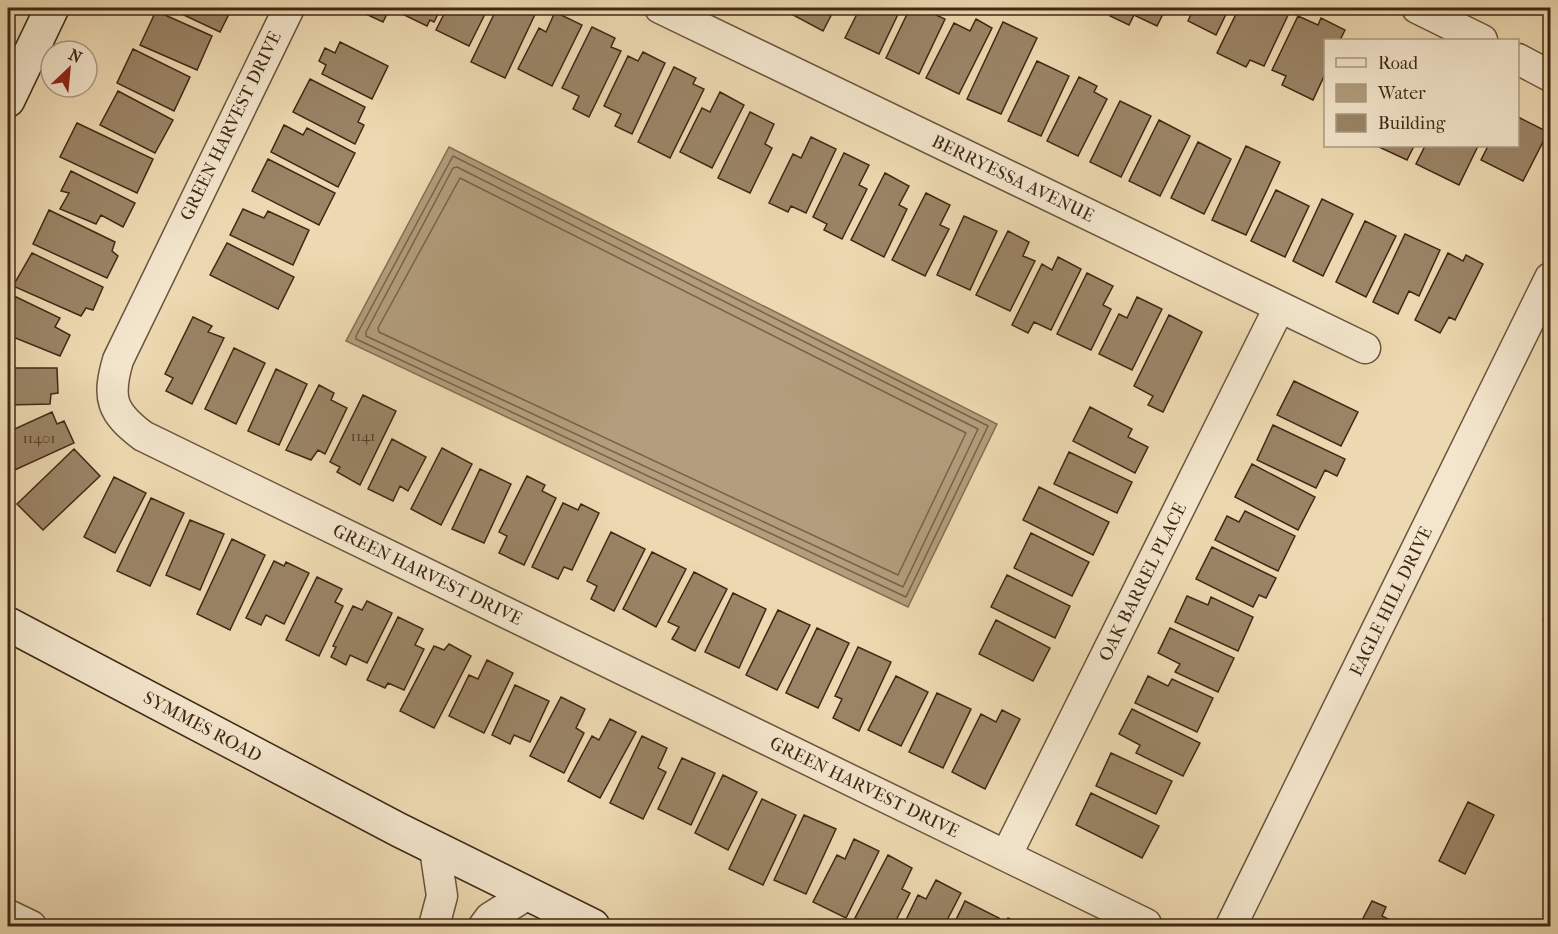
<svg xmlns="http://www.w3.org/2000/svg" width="1558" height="934" font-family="'IM FELL French Canon',serif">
  <rect width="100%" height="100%" fill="#edd9b1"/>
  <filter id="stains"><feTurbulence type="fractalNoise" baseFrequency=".00333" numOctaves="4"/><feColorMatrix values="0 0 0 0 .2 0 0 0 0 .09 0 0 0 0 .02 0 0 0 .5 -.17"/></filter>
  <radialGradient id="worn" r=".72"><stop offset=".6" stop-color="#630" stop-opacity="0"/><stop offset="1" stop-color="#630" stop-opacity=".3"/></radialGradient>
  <path fill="#b29d7c" stroke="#846e53" stroke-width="1.5" d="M449,147L997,424L908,607L346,341Z"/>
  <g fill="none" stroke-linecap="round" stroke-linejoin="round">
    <path stroke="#796248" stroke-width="1.5" d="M453,156L988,426L906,597L356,339V336Z
      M457,167L978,429L903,587L366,336V332L453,168Z
      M460,178L966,433L898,575L379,332L378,328Z"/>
  </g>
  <path fill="#9a8466" stroke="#402815" stroke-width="1.5" d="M169,8H232L220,32Z
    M353,8H390L383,22Z
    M400,8H441L434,22L430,20L427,26L398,12Z
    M447,8H488L469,46L436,30Z
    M497,8H538L505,78L471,62Z
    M796,8H835L823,31L793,15Z
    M860,8H901L879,54L845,38Z
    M910,8H921L945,19L919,74L886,58Z
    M1114,8H1166L1157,26L1134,15L1129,25L1110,16Z
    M1183,8H1229L1216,35L1188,21L1192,12Z
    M1239,8H1282L1290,11L1264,66L1250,60L1246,67L1217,53Z
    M1530,8H1550V18Z
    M156,11L212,36L197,70L140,45Z
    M555,12L582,25L552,86L518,69L539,28L546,32Z
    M1298,16L1318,25L1321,18L1345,30L1340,40H1326V72L1313,100L1282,85L1286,76L1272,70Z
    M976,19L992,28L959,94L926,78L954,23L970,31Z
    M1003,22L1037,38L1001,114L967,99Z
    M592,27L615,38L611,47L621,51L589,117L573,109L579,96L562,88Z
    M340,42L388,66L372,99L322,74L326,65L319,61L325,48L335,53Z
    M133,49L190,77L174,111L117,83Z
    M643,52L665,63L632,134L615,126L621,114L604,106L628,56L638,61Z
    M1037,61L1069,76L1041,136L1008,121Z
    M674,67L696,78L693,84L704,89L670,158L638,142Z
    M1079,77L1097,86L1094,92L1107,99L1078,156L1047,141Z
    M310,79L365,107L358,122L364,125L355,144L293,112Z
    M118,91L173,120L155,153L100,125Z
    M720,92L744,105L712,168L680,152L702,108L710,112Z
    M1120,101L1151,116L1121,177L1090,162Z
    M750,112L774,124L765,144L772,148L750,193L718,178Z
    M1518,117L1548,132L1523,181L1481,160L1488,146H1518Z
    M1159,120L1190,136L1160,196L1129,181Z
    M77,123L153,159L137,193L60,157Z
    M284,125L303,135L307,128L355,153L338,187L271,152Z
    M811,137L836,149L806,213L791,206L788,212L769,203L793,154L801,158Z
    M1198,142L1231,159L1204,214L1171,198Z
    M1246,146L1280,162L1246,235L1212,220Z
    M1377,146H1414L1407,160Z
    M1425,146H1478L1459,185L1416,164Z
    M844,153L869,165L859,185L867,189L842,239L824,230L827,224L813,217Z
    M268,159L335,193L319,225L252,191Z
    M71,171L135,203L123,227L101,215L96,224L60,209L69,193L61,191Z
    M885,173L909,186L899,205L907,209L884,257L851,240Z
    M1276,190L1309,206L1285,257L1251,241Z
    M926,193L950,205L940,225L949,229L925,276L892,260Z
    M1322,199L1353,214L1323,276L1293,261Z
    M243,209L264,218L268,211L309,230L293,265L230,235Z
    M49,210L115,242L112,251L118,256L107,278L33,244Z
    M964,216L997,231L970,290L937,275Z
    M1365,221L1396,236L1366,297L1336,282Z
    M1008,231L1029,242L1023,256L1035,261L1010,311L976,295Z
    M1405,234L1440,250L1419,296L1409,291L1398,314L1373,302Z
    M227,243L294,277L278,309L210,275Z
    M32,253L103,287L93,310L86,308L81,316L13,286Z
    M1448,253L1463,261L1466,255L1483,264L1455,320L1449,317L1440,333L1415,320Z
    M1058,257L1081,269L1051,330L1034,322L1028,333L1012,325L1042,264L1052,270Z
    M1087,273L1113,286L1103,305L1111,309L1091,350L1057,334Z
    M12,295L60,318L55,327L70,335L60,356L8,335V304Z
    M1137,297L1162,309L1132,370L1099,354L1119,314L1127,318Z
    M1169,315L1202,332L1163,412L1148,405L1153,396L1134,386Z
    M193,317L212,326L208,332L224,338L192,404L166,391L173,378L165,374Z
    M234,348L265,363L236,424L205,409Z
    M8,368H57L58,393L51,394L50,404L8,405Z
    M276,369L307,384L279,445L248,431Z
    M1294,381L1358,412L1341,446L1277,415Z
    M319,385L334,393L331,400L347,408L325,454L318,450L311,460L286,450Z
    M363,395L396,411L360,485L337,472L340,467L330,462Z
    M1090,407L1132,429L1128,437L1148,447L1135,473L1073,441Z
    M52,412L57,424L64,421L74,443L8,473V432Z
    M1273,425L1345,459L1337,476L1325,470L1316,488L1257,460Z
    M392,439L426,457L408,491L400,486L393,501L368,489Z
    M442,448L472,464L441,525L411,509Z
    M74,449L100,476L43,530L17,504Z
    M1069,452L1132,482L1117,513L1054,484Z
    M1252,464L1315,497L1298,530L1235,497Z
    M480,469L511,484L484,543L452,529Z
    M527,476L545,485L542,491L556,498L524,565L499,553L507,536L499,532Z
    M114,477L146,493L115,553L84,537Z
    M1039,487L1109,522L1093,555L1023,520Z
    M151,498L184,513L150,586L117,571Z
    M563,503L578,510L581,504L599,513L572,570L564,567L558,579L532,567Z
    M1245,511L1295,536L1278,571L1215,540L1227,516L1239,522Z
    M190,520L224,534L200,590L166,575Z
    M611,532L645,549L614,611L591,599L597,586L587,581Z
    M1031,533L1089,562L1072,596L1014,568Z
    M232,539L265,555L230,630L197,614Z
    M1212,547L1276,578L1266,598L1259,595L1253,607L1196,579Z
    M652,552L686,569L656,627L623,609Z
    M274,561L284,566L286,562L309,573L284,624L266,615L261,625L246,618Z
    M694,572L727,589L695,651L672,639L679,627L668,622Z
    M1007,575L1070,606L1055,638L991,607Z
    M317,577L342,589L335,602L343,606L319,656L286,640Z
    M733,593L766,609L739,668L705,652Z
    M1187,596L1208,605L1211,597L1253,617L1238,651L1175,622Z
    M1550,596V623L1543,621Z
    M367,601L392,613L367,663L350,655L346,665L331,657L336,647L333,646L353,606L362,610Z
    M778,610L810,625L777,690L746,675Z
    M398,617L423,629L415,645L424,649L404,690L388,683L385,688L367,680Z
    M996,620L1050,648L1033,681L979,654Z
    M817,628L849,643L818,708L786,693Z
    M1170,628L1234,658L1218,692L1175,672L1180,664L1158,653Z
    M449,644L471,656L434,728L400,711L434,646L444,650Z
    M858,647L891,662L859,731L833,718L842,699L835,696Z
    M487,660L513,673L484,733L449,716L469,675L478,679Z
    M896,676L928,692L901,746L868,730Z
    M1148,676L1168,686L1172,679L1213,698L1197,732L1135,703Z
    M515,685L549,701L530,742L514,735L510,744L492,735Z
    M937,693L971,709L943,768L909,752Z
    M561,697L585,709L576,728L584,733L564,773L530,756Z
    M1132,709L1200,743L1183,776L1136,753L1140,745L1119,734Z
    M1002,710L1020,719L985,789L952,772L981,714L996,722Z
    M610,719L636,732L600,798L568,781L592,736L599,740Z
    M642,736L667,748L658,768L666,772L643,819L610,803Z
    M1111,753L1172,781L1156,814L1096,786Z
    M682,758L715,773L691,825L658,809Z
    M723,775L757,792L728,850L695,833Z
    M1091,793L1159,826L1142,858L1076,825Z
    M762,799L796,815L763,885L729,869Z
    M1468,802L1494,815L1465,874L1439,861Z
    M804,815L836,829L806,894L774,880Z
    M854,839L879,851L846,918L813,902L837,855L845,859Z
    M888,855L912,868L902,889L910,893L893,926H872L855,918Z
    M936,880L961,893L944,926H903L918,895L926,899Z
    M965,901L999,918L995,926H953Z
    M1372,901L1386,907L1382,916L1392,921L1389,926H1359Z
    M1008,918L1025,926H1004Z"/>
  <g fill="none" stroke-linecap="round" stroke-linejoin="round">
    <g stroke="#6b543c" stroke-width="33">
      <g id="street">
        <path id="s1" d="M289,8L118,360C107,398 111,412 143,436L1146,924"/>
        <path id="s2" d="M660,8L1365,348"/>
        <path d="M1417,8L1482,40"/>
        <path d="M1518,59L1550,76"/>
        <path id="s3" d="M1007,854L1279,308"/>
        <path d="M8,915L31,926"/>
        <path d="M434,926L442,896L435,849"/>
        <path d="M484,926L490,918L528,894"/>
        <path id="s4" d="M1231,926L1550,278"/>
      </g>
    </g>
    <g stroke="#402815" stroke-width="36">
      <g id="secondary">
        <path d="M8,100L52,8"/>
        <path id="s5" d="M8,624L399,830L593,926"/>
      </g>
    </g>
    <use href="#street" stroke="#f3e6cc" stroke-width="30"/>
    <use href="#secondary" stroke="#f3e6cc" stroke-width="33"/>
  </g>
  <g text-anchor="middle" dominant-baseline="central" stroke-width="4.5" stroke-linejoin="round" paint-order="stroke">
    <g font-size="15" fill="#563f29">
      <text x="363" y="436">1141</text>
      <text x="39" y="438">11401</text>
    </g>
    <g font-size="18" fill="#402815" stroke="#f3e6cc">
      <text transform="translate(231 126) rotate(-64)">GREEN HARVEST DRIVE</text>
      <text stroke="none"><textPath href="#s2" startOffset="392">BERRYESSA AVENUE</textPath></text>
      <text stroke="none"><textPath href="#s1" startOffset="796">GREEN HARVEST DRIVE</textPath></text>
      <text stroke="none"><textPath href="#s3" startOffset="304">OAK BARREL PLACE</textPath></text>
      <text stroke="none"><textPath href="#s4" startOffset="362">EAGLE HILL DRIVE</textPath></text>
      <text stroke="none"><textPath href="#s5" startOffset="220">SYMMES ROAD</textPath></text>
      <text stroke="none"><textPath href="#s1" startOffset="1282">GREEN HARVEST DRIVE</textPath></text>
    </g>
  </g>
  <rect width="1558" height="934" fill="none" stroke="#edd9b1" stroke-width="30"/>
  <rect x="9" y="9" width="1540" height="916" fill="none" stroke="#402815" stroke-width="3"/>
  <rect x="15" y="15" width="1528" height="904" fill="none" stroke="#402815" stroke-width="1.5"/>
  <rect x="1324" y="39" width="195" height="108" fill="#f3e6cc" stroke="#ab9a83" stroke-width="1.5"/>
  <rect x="1336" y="58" width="30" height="9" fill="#f3e6cc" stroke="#ab9a83" stroke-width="1.5"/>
  <text x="1378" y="69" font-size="18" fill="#402815">Road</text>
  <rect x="1336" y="84" width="30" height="18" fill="#b29d7c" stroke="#ab9a83" stroke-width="1.5"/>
  <text x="1378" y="99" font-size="18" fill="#402815">Water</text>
  <rect x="1336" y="114" width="30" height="18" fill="#9a8466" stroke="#ab9a83" stroke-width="1.5"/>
  <text x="1378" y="129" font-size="18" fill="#402815">Building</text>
  <g transform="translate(69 69) rotate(26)"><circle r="28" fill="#f3e6cc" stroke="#ab9a83" stroke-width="1.5"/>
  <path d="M0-4.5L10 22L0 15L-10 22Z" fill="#8f2418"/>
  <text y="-9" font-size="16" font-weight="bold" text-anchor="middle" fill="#402815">N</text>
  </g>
  <rect width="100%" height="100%" filter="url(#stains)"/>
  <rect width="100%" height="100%" fill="url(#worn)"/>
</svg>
